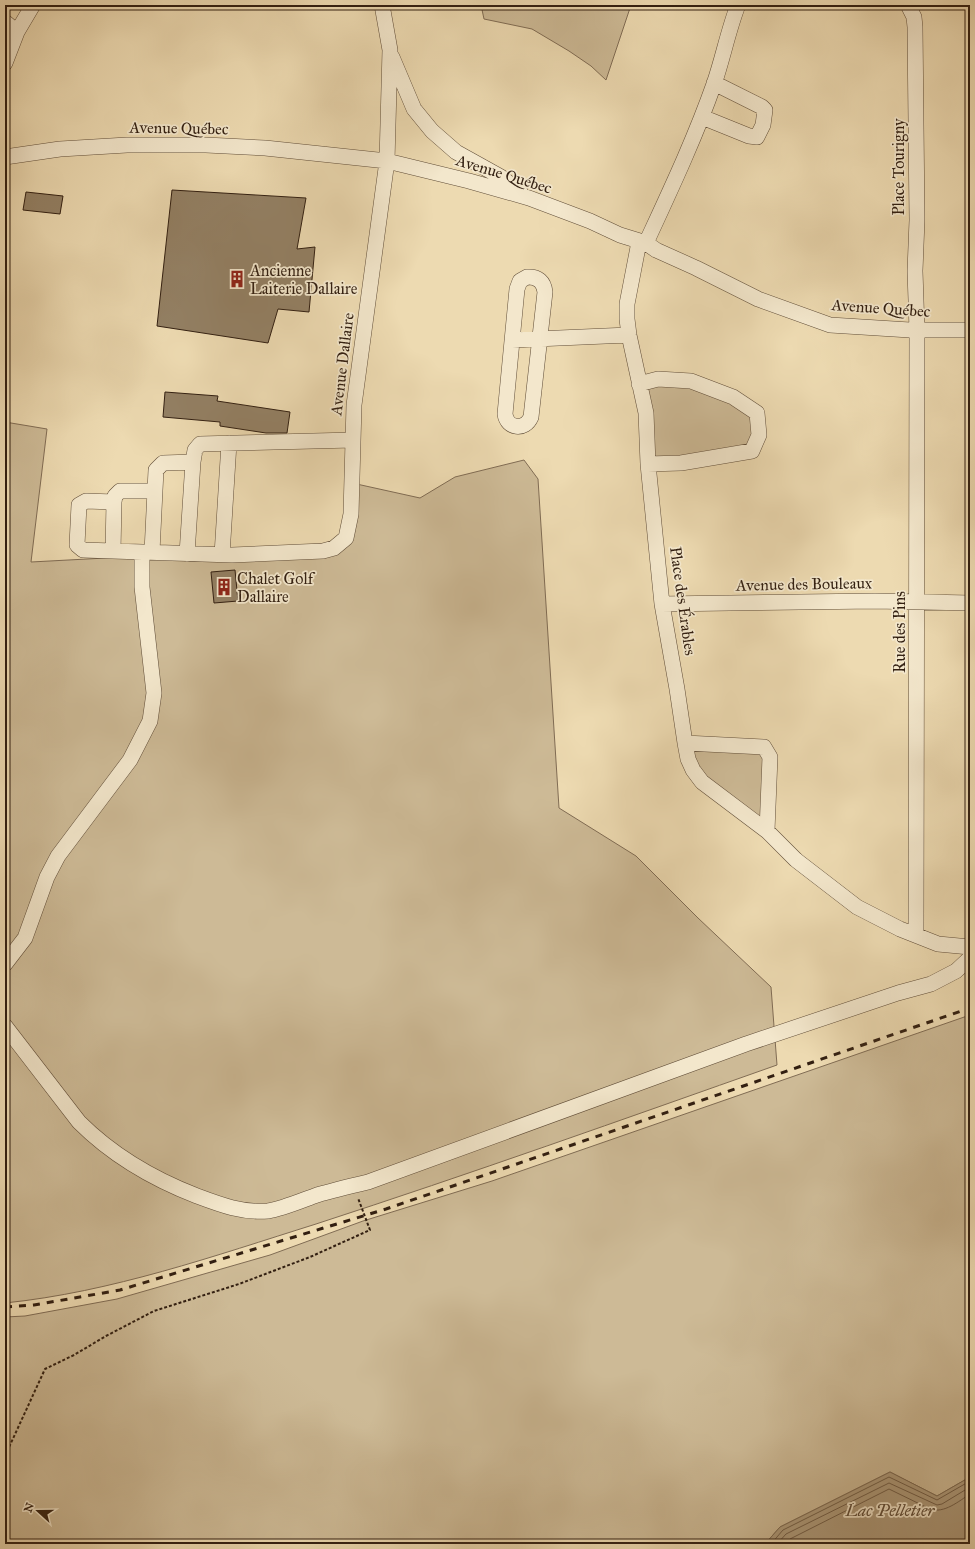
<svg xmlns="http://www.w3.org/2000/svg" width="975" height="1549" font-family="'IM FELL Great Primer',serif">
  <rect width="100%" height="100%" fill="#eddab1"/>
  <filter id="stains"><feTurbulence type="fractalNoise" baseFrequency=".005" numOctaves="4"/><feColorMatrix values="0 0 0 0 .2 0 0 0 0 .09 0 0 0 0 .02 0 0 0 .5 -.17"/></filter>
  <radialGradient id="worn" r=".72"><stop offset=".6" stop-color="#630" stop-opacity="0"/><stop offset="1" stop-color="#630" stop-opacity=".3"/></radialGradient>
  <path fill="#cdba96" stroke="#806c54" d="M481,5H631L606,80L591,66L569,51L532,29L484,19Z
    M691,381L757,413L752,451L648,464L639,384Z
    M5,422L47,429L31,562L199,553L332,543L341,533L352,483L420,498L455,477L524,460L538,479L559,808L636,856L698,918L771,987L777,1065C624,1119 470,1174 316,1224C214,1256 112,1292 5,1303Z
    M685,743L764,747L767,831L702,782Z
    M970,1015V1477L937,1496L890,1472L780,1527L765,1544H5V1317L25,1316L117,1299L270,1255L363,1221L492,1181Z"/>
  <path fill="#ad9a7b" stroke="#7c6951" d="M890,1472L937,1496L970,1477V1544H765L780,1527Z"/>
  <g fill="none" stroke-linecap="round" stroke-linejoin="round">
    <path stroke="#705c46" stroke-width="1" d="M771,1544L783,1530L889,1477L937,1500L970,1481
      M777,1544L786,1534L889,1483L937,1505L942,1504L970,1487
      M785,1544L790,1539L889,1489L930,1509C944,1514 959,1501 970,1494"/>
  </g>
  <path fill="#938064" stroke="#321f11" d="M172,190L306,198L297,249L315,247L309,312L278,309L268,343L157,326Z
    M26,192L63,196L60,214L23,210Z
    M165,392L218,396L217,401L290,412L287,433H266L220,426V422L163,417Z
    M235,570L238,601L214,603L211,572Z"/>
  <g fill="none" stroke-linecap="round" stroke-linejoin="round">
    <g stroke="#614e39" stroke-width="16">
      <path id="minor" d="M908,5L914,17L915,27L917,220L915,271L917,330L916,935
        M5,22L17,32
        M392,57L414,109L432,131L456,152L501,177L521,193
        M5,63L17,32L33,5
        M702,117L749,136L757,137L763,125L765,110L762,107L714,83
        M5,157L60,149L127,145H206L265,148L387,161L469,181L529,198L590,221L620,235L646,243L656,250L696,268L758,299L830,325L910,330H970
        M639,242L627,304V319L629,335L646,413L648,464L662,604L677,689L685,743L688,759L693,770L702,782L767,831L796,860L857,907L900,929L938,944L970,947
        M646,243C670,191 695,138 714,84C723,58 728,31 738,5
        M527,277C538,276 544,282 545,292L531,417C525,431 507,429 505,414L517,289L520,281Z
        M512,340L629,335
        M639,384L658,379L691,381L733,397L757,413L759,435L752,451L681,463L648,464
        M155,491H120L115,496L114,502L86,501L79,505L77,545L83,550L232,555L323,551L334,548L346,538L351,514L354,405L387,161L390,50L382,5
        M113,551L114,502
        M152,552L156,470L163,463L193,462L195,450L200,444L353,440
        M187,554L193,462
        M222,555L229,443
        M662,604L875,601L970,603
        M685,743L764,747L770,757L767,831
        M5,964L25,938L47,877L58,856L130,760L150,721L154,693L142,587V552
        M5,1026L79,1122C113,1156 153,1179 197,1196C221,1205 242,1213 268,1211C282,1209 303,1200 317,1195C334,1190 351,1186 368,1182L746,1044L898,993L931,984L956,971L970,958"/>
    </g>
    <path stroke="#321f11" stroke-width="2" stroke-dasharray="3 2" stroke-linecap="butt" d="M5,1456L45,1369L74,1355L106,1336L154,1311L239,1284L310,1257L370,1230L358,1198"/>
    <use href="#minor" stroke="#f3e7cc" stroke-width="15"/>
    <path stroke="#321f11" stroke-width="3" stroke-dasharray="7 7" stroke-linecap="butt" d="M5,1307L34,1305L120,1290L386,1209L970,1008"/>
  </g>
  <defs>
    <g id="building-bare" transform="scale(1.38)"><path d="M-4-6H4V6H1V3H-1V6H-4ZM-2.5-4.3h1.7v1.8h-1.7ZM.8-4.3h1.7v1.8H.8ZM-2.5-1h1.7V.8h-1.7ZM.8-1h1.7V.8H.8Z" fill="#8f2418" stroke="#f3e7cc" stroke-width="2.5" paint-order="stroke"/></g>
  </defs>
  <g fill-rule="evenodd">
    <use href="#building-bare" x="237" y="279"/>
    <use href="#building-bare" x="224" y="587"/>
  </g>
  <g text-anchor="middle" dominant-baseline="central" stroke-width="3.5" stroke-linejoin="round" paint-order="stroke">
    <g font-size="16" fill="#321f11" stroke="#f3e7cc">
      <text transform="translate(179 128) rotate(1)">Avenue Québec</text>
      <text transform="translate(898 167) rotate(-90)">Place Tourigny</text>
      <text transform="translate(504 174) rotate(17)">Avenue Québec</text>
      <text transform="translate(881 308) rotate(4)">Avenue Québec</text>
      <text transform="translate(342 364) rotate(-83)">Avenue Dallaire</text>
      <text transform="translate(804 584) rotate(-1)">Avenue des Bouleaux</text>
      <text transform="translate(683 601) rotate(82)">Place des Érables</text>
      <text transform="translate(899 632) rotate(-90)">Rue des Pins</text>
    </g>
    <g font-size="16" fill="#321f11" stroke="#f3e7cc" text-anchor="start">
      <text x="250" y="270">Ancienne<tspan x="250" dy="18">Laiterie Dallaire</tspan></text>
      <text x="237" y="578">Chalet Golf<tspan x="237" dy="18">Dallaire</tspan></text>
    </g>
    <g font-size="17" font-style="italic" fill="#5d4a36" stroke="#f3e7cc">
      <text x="890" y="1510">Lac Pelletier</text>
    </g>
  </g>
  <rect width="975" height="1549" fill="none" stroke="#eddab1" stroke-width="20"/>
  <rect x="6" y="6" width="963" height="1537" fill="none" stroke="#321f11" stroke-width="2"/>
  <rect x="10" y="10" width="955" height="1529" fill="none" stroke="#321f11"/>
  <g transform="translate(38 1511) rotate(291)" stroke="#f3e7cc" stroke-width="3" paint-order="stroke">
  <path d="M0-3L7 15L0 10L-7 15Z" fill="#321f11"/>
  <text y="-6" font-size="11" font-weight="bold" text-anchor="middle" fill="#321f11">N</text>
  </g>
  <rect width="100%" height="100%" filter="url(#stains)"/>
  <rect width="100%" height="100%" fill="url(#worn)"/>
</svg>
